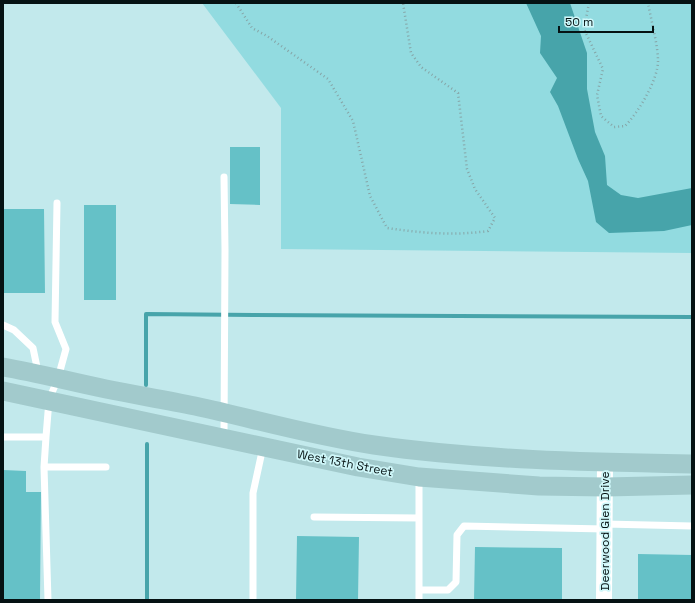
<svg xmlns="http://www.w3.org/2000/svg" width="695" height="603" font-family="'Space Grotesk',sans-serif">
  <rect width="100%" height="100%" fill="#c2e9ec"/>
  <path fill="#92dbe0" d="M202,3H692V253L281,249V108Z"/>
  <path fill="#47a4aa" d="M526,3H570L587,53V89L595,132L605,156L607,185L621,195L638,198L692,188V225L664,231L609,233L596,222L588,181L578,159L558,106L550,92L557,78L540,53L541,36Z"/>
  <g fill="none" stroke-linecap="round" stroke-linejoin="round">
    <path stroke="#47a4aa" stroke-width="4" d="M146,385V314L254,315L692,317
      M147,444V600"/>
  </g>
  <path fill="#65c1c7" d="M230,147H260V205L230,204Z
    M84,205H116V300H84Z
    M3,209H44L45,293H3Z
    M3,470L26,471V492H41L40,600H3Z
    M297,536L359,537L358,600H296Z
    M475,547L562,548V600H474Z
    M638,554L692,555V600H638Z"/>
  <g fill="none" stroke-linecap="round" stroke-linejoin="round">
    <path stroke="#86a5a7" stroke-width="2.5" stroke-dasharray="1 3" stroke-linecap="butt" d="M236,3L252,28L267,36L328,79L353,121L370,196L387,228C421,233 454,236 488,231L495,218L475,189L467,169L458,93L421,67L411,53L403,3
      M589,3L584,29L603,69L597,95L601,116L614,127L625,126C638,113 658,80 658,61C658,45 651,20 648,3"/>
    <path stroke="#fff" stroke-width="7" d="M224,177L225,250L224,436
      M3,325L14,330L33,348L38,372
      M3,437H46
      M44,467H106
      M314,517L419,518
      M605,524L692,526
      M419,590H448L456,582L457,535L464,526L605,529
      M48,600L44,467L46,437L49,400L58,378L66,349L55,322L57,203
      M253,600V493L263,447
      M419,600V477"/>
    <path stroke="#fff" stroke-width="16" d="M604,600L605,463"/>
    <path stroke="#a2cacc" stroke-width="19" d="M3,367C38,373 71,382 106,389C136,395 166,400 195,406C255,419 313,436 374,445C479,460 586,462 692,464
      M3,391L358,467L419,477L539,486L606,487L692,485"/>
  </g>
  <g text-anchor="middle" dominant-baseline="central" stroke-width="3.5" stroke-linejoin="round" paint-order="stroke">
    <g font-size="12" fill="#051213" stroke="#cff7f9">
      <text transform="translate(345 463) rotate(11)">West 13th Street</text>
      <text transform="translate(605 531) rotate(-90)">Deerwood Glen Drive</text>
    </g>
  </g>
  <rect width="695" height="603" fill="none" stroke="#051213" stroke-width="8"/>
  <path d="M559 26v6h94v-6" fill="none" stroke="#051213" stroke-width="2"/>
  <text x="565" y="26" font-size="12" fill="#051213" stroke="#cff7f9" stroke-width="3" paint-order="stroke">50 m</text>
</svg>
